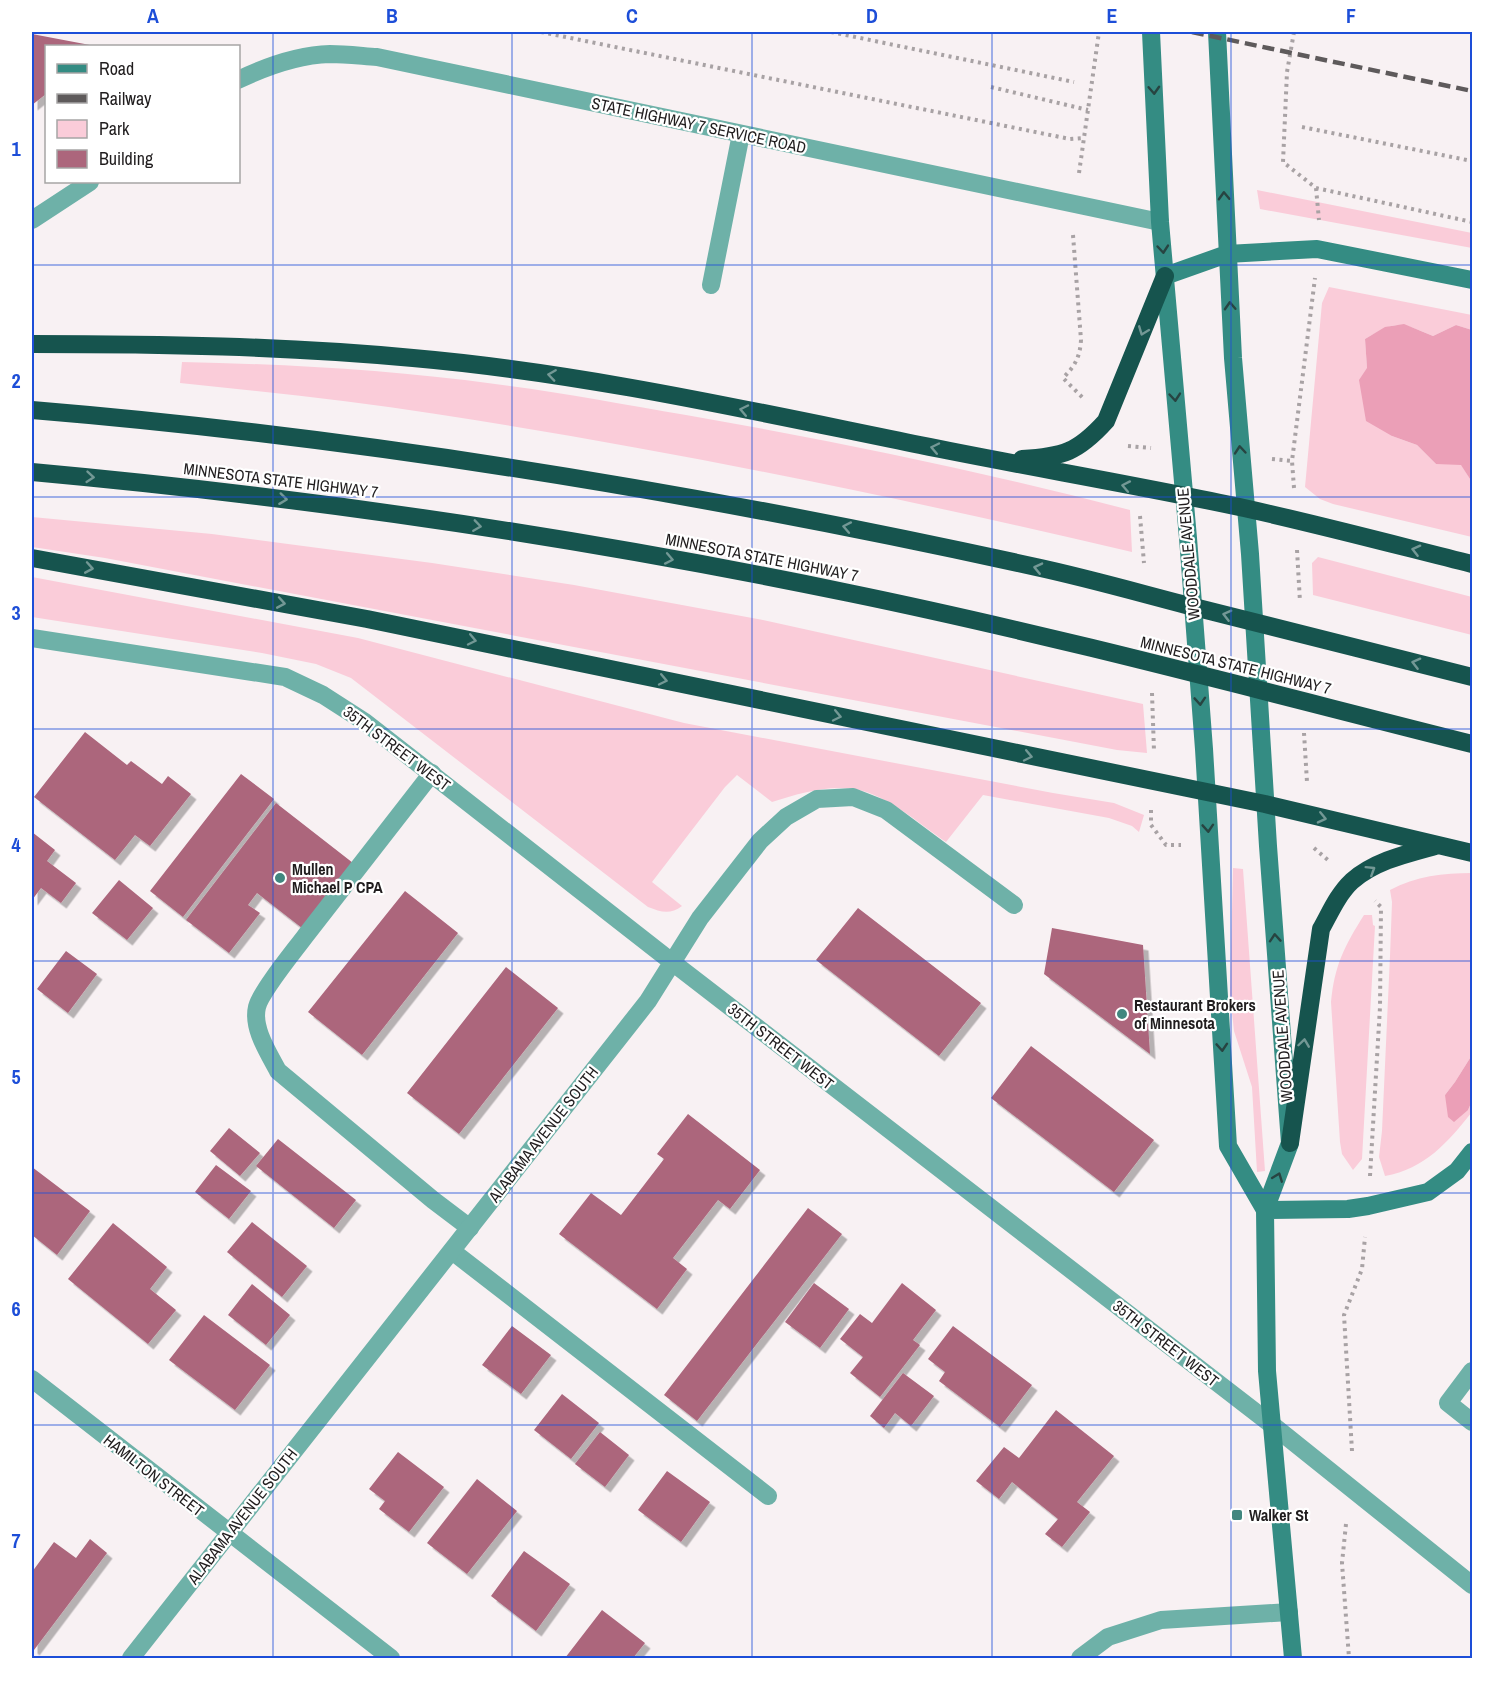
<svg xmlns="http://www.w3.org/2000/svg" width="1504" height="1690" font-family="'Archivo Narrow',sans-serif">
  <defs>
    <filter id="shadow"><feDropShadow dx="5.5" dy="5.5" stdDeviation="0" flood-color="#0004"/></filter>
  </defs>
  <rect width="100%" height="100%" fill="#f8f1f3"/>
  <path fill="#faccd9" d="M1257,190L1472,233V248L1260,209Z
    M1329,287L1472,315V330L1456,325L1433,336C1399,322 1398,320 1365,339L1367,368L1392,436L1417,445L1436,464H1461L1470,479L1472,478V537L1333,504L1320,499L1305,487L1322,303Z
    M182,362C286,364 391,370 495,384C559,392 622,404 686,415C835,441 984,472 1130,510L1132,552C902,498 670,450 436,414C351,401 266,392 180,383Z
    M32,517L212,534L432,563L574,585L763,620L1143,704L1147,753L1117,750L105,558L32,547Z
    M1318,557L1472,597V635L1313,595L1312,563Z
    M32,577L358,638L684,723L1053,793L1114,803L1144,815L1139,832L1132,826L1109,818L983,795L946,842C921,825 893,800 863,791C833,783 801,793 772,802L737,775L725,787L652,882L682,906C670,915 661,912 648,907L351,678L316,664L262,653L32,617Z
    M1233,868L1243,869L1265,1171L1257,1172L1252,1087L1234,1031L1230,994Z
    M1472,873V1055L1455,1082L1445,1095L1468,1110L1472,1101V1112C1448,1142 1425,1169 1385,1176L1379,1157L1382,1131L1390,956L1392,902L1390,890C1416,876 1443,873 1472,873Z
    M1364,915H1372L1373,925L1375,926L1362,1159L1353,1170L1342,1154L1340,1142L1331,1002C1334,966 1345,945 1364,915Z"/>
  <path fill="#eb9fb7" d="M1404,324L1433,336L1456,325L1472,330V478L1470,479L1461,465L1436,464L1417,445L1392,436L1366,421L1359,380L1367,368L1365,339L1385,327Z
    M1472,1055V1101L1468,1110L1454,1122L1448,1117L1445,1095L1455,1082Z"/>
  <path fill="#ac667c" filter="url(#shadow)" d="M32,34L90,45L46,46V94L32,105Z
    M85,732L127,765L131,761L162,784L168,776L191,794L150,846L135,835L115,860L34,797Z
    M241,774L274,799L183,917L150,891Z
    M276,803L353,863L302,928L257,893L248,905L260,913L229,953L186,920Z
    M32,832L55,850L47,861L76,883L61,903L41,888L32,900Z
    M119,880L153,908L127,940L92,913Z
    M405,891L458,933L362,1055L308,1012Z
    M858,908L981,1003L939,1056L816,960Z
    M1052,928L1143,945L1150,1054L1044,974Z
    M66,951L97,974L68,1013L37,989Z
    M506,967L558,1008L459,1134L407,1093Z
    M1031,1046L1154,1140L1114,1192L991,1098Z
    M688,1114L760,1170L730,1209L718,1200L673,1258L687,1269L657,1309L559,1234L591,1193L621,1215L664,1159L657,1154Z
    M229,1128L260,1153L240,1176L210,1151Z
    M278,1139L356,1200L334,1228L256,1166Z
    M216,1165L251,1191L229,1219L195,1192Z
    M32,1167L90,1211L57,1255L32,1235Z
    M808,1208L842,1234L697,1421L664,1395Z
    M252,1222L307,1266L282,1297L227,1252Z
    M113,1223L167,1267L150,1289L176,1310L148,1344L68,1279Z
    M814,1283L849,1309L820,1348L785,1322Z
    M902,1283L936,1310L913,1340L920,1345L880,1397L850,1373L863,1357L840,1339L860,1314L872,1323Z
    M252,1284L290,1315L266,1345L228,1315Z
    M204,1315L270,1365L235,1410L169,1360Z
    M512,1326L551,1355L521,1394L482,1365Z
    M953,1326L1032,1385L1000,1427L939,1381L945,1372L928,1359Z
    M903,1373L934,1396L911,1426L895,1413L884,1428L870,1416Z
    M562,1394L599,1423L571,1459L534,1430Z
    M1056,1410L1114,1456L1077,1502L1090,1512L1062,1547L1045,1534L1058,1519L1012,1482L999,1499L976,1481L1004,1447L1019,1458Z
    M600,1432L629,1455L605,1487L575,1464Z
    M398,1452L444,1487L409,1532L379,1509L385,1501L369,1489Z
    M667,1471L710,1502L681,1542L638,1510Z
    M477,1479L517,1511L467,1574L427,1543Z
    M90,1539L107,1553L34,1650L32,1648V1572L54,1542L76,1558Z
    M524,1551L570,1584L536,1631L491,1596Z
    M602,1610L645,1643L633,1658H565Z"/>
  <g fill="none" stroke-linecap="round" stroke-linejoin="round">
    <path stroke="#a8a2a4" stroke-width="4" stroke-dasharray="3 4.5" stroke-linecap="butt" d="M541,32L1070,139L1083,138
      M831,32L1074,82
      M1294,32L1287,72L1283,162L1316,188L1472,222
      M991,87L1088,110
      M1302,127L1472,161
      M1079,173L1099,32
      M1316,188L1319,220
      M1073,235L1081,340C1080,357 1075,366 1063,378L1084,399
      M1128,446L1151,448
      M1272,459L1292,461
      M1294,488L1292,461L1315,278
      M1140,516L1144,563
      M1297,550L1300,602
      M1152,693L1154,751
      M1304,733L1307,782
      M1151,810V825L1166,845H1181
      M1314,848L1329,861
      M1370,1176L1380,1007L1381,907L1375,901
      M1352,1451L1344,1315L1362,1269L1365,1237
      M1346,1524L1342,1563L1349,1658"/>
    <path stroke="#6eb1a8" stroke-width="18" d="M711,285L741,134
      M432,773C390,827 348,881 306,935C295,950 261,991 257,1007C252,1028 268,1052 278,1071L433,1200L470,1228
      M452,1251L768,1496
      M1472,1371L1448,1403L1472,1422"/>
    <path stroke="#6eb1a8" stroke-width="18" d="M238,80C267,66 298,55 330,54C345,54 362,56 377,57L1160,222
      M32,220L90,182
      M32,638L285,677L323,695L365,722L672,962L1271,1424L1472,1585
      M32,1379L391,1658
      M131,1658L648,1001L700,918L760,841L786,817L817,799L853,797L886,810L1014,905
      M1080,1658L1108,1637L1161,1620L1289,1612"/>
    <path stroke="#348c83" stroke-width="18" d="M1151,32L1160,222L1188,538L1204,749L1228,1146L1265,1210
      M1217,32L1233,358L1250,554L1268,846L1290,1143L1265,1210L1267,1371L1293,1658
      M1165,276L1227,254L1317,249L1472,280
      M1265,1210L1348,1209L1368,1206L1428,1192L1457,1171L1472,1152"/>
    <path stroke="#16544e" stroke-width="18" d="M32,344C159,344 286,346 413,358C584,373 752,411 920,445C1028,467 1137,485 1244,508C1321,525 1396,545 1472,564
      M32,410C370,438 705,494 1036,567C1087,578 1136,592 1186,605C1282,629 1377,653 1472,677
      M1022,459C1063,457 1078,452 1106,421L1165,276
      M32,472C306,497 579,537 849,593C1058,636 1265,692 1472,744
      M32,558L367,619L1265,804L1472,853
      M1290,1143L1321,929C1330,913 1338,894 1352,881C1375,861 1406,854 1435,846"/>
    <path stroke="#5e5a5b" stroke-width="4.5" stroke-dasharray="12 6" stroke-linecap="butt" d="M1192,32L1472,91"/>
  </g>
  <defs><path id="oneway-chevron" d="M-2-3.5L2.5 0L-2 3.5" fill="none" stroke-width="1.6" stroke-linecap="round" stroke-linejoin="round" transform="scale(1.5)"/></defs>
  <g stroke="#274441">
    <use href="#oneway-chevron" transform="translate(1154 90) rotate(87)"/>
    <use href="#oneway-chevron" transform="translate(1224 196) rotate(-92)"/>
    <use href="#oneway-chevron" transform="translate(1163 249) rotate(85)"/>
    <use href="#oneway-chevron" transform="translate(1230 306) rotate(-93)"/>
    <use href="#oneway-chevron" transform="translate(1175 397) rotate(85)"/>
    <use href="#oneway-chevron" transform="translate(1240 450) rotate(-95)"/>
    <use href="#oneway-chevron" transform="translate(1200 701) rotate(86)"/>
    <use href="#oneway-chevron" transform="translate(1208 828) rotate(86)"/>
    <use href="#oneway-chevron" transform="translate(1275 938) rotate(-94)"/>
    <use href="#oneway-chevron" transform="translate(1222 1047) rotate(86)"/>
    <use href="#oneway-chevron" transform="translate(1278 1177) rotate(-69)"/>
  </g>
  <g stroke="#739895">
    <use href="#oneway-chevron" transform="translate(1143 331) rotate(111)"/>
    <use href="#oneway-chevron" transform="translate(552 375) rotate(-172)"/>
    <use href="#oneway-chevron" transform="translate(744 410) rotate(-168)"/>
    <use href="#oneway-chevron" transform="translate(935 448) rotate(-168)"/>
    <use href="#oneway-chevron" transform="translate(90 477) rotate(5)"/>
    <use href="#oneway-chevron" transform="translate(1126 486) rotate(-169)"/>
    <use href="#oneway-chevron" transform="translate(283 499) rotate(7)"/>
    <use href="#oneway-chevron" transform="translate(477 526) rotate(8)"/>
    <use href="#oneway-chevron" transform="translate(847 527) rotate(-169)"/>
    <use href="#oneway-chevron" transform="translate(1416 550) rotate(-166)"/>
    <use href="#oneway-chevron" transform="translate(669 559) rotate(11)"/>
    <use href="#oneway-chevron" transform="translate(89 568) rotate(10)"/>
    <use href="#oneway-chevron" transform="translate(1038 568) rotate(-167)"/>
    <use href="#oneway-chevron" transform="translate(281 603) rotate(10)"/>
    <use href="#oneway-chevron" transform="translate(1227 615) rotate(-166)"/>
    <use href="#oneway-chevron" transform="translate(472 640) rotate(12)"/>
    <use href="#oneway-chevron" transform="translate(1416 663) rotate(-166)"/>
    <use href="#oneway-chevron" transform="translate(663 680) rotate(12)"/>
    <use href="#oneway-chevron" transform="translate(837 716) rotate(12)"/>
    <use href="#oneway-chevron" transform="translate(1028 756) rotate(12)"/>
    <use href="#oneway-chevron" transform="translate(1322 818) rotate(13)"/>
    <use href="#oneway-chevron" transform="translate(1371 870) rotate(-32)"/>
    <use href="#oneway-chevron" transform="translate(1304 1043) rotate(-82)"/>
  </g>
  <path fill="none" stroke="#1d4ed8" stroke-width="1.5" stroke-opacity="0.55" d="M273,32V1658M512,32V1658M752,32V1658M992,32V1658M1231,32V1658M32,265H1472M32,497H1472M32,729H1472M32,961H1472M32,1193H1472M32,1425H1472"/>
  <g fill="#41877f" stroke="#fff" stroke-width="2">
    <circle cx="280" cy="878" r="6"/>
    <circle cx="1122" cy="1014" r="6"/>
    <rect x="1231" y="1509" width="12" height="12" rx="3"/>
  </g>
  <g text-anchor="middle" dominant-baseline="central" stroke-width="4.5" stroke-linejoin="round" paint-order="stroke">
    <g font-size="16" fill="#201d1e" stroke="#fff">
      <text transform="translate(699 125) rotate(12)">STATE HIGHWAY 7 SERVICE ROAD</text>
      <text transform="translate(281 480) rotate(7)">MINNESOTA STATE HIGHWAY 7</text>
      <text transform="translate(1188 554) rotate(-95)">WOODDALE AVENUE</text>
      <text transform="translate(762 557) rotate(11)">MINNESOTA STATE HIGHWAY 7</text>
      <text transform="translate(1236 665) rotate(14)">MINNESOTA STATE HIGHWAY 7</text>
      <text transform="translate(397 748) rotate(37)">35TH STREET WEST</text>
      <text transform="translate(1282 1036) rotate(-94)">WOODDALE AVENUE</text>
      <text transform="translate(781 1046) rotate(38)">35TH STREET WEST</text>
      <text transform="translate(543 1134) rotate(-52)">ALABAMA AVENUE SOUTH</text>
      <text transform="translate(1166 1343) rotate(38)">35TH STREET WEST</text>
      <text transform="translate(154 1475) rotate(38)">HAMILTON STREET</text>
      <text transform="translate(242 1516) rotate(-52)">ALABAMA AVENUE SOUTH</text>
    </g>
    <g font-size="16" font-weight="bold" fill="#201d1e" stroke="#fff" text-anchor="start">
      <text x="292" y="869">Mullen<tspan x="292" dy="18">Michael P CPA</tspan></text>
      <text x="1134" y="1005">Restaurant Brokers<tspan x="1134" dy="18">of Minnesota</tspan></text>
      <text x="1249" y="1515">Walker St</text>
    </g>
  </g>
  <rect width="1504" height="1690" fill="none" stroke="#ffffff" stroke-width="66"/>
  <rect x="45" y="45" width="195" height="138" fill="#ffffff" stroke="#a6a5a5" stroke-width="1.5"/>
  <rect x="57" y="64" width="30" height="9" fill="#348c83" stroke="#a6a5a5" stroke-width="1.5"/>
  <text x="99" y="75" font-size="18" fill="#201d1e">Road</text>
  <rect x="57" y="94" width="30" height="9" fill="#5e5a5b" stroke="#a6a5a5" stroke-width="1.5"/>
  <text x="99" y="105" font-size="18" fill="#201d1e">Railway</text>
  <rect x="57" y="120" width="30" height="18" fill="#faccd9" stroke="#a6a5a5" stroke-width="1.5"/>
  <text x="99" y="135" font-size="18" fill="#201d1e">Park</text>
  <rect x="57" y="150" width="30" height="18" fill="#ac667c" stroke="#a6a5a5" stroke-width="1.5"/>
  <text x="99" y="165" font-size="18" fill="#201d1e">Building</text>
  <rect x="33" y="33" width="1438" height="1624" fill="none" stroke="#1d4ed8" stroke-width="2"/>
  <g font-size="20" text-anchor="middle" font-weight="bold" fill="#1d4ed8">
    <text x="153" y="23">A</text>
    <text x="392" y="23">B</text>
    <text x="632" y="23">C</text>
    <text x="872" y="23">D</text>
    <text x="1112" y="23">E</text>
    <text x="1351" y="23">F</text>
    <text x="16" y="156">1</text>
    <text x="16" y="388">2</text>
    <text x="16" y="620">3</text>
    <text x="16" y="852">4</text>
    <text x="16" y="1084">5</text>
    <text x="16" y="1316">6</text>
    <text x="16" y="1548">7</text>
  </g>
</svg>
